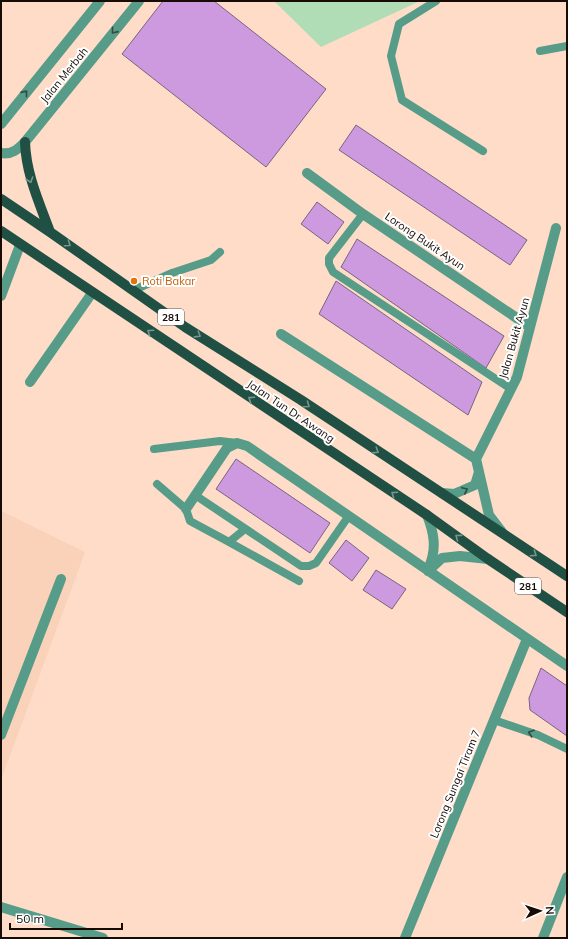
<svg xmlns="http://www.w3.org/2000/svg" width="568" height="939" font-family="Mulish,sans-serif">
  <rect width="100%" height="100%" fill="#fedcc8"/>
  <path fill="#fad1b9" d="M1,511L85,552L1,780Z"/>
  <path fill="#b0ddb6" d="M274,1H420L321,47Z"/>
  <path fill="#cd9adf" stroke="#78647f" d="M163,1H214L326,89L266,167L122,54Z
    M356,125L527,240L510,265L339,150Z
    M317,202L344,222L328,244L301,224Z
    M357,239L504,336L486,368L341,267Z
    M336,281L482,382L468,415L319,314Z
    M236,459L330,523L310,553L216,489Z
    M346,540L369,558L352,581L329,563Z
    M376,570L406,589L392,609L363,590Z
    M541,668L567,686V736L530,710L529,698Z"/>
  <g fill="none" stroke-linecap="round" stroke-linejoin="round">
    <path stroke="#579c88" stroke-width="8" d="M436,1L399,24L391,56L402,100L483,151
      M540,51L567,46
      M363,214L329,258V264L333,272L511,389
      M134,290L172,273L211,260L220,252
      M154,449L220,441L237,443
      M157,484L186,509L190,521L229,542L245,529
      M195,495L301,566H309L316,563L348,517
      M229,542L299,581
      M494,720L538,735L567,749"/>
    <path stroke="#579c88" stroke-width="10" d="M1,124L100,1
      M1,153C12,155 18,149 25,142L139,1
      M307,173L363,214L530,327
      M1,296L20,245
      M281,334L476,459
      M30,382L92,293
      M442,493L454,494L475,485L479,472
      M186,509L227,448L237,443L247,446L567,666
      M427,515C434,533 437,548 429,567
      M502,532L489,515L476,459L517,377L556,228
      M428,571L442,558L460,556L488,559
      M1,735L61,579
      M1,907L103,938
      M405,938L527,639
      M543,938L567,877"/>
    <path stroke="#1f5043" stroke-width="10" d="M25,142C26,174 39,202 50,232
      M1,199L50,232L185,327L301,400L567,576
      M1,231L427,515L488,559L567,612"/>
  </g>
  <defs><path id="oneway-chevron" d="M-2-3.5L2.5 0L-2 3.5" fill="none" stroke-width="1.6" stroke-linecap="round" stroke-linejoin="round"/></defs>
  <g stroke="#334c40">
    <use href="#oneway-chevron" transform="translate(114 31) rotate(129)"/>
    <use href="#oneway-chevron" transform="translate(25 93) rotate(-51)"/>
    <use href="#oneway-chevron" transform="translate(465 490) rotate(-25)"/>
    <use href="#oneway-chevron" transform="translate(531 733) rotate(-162)"/>
  </g>
  <g stroke="#79968e">
    <use href="#oneway-chevron" transform="translate(30 180) rotate(71)"/>
    <use href="#oneway-chevron" transform="translate(68 244) rotate(35)"/>
    <use href="#oneway-chevron" transform="translate(150 332) rotate(-146)"/>
    <use href="#oneway-chevron" transform="translate(198 335) rotate(32)"/>
    <use href="#oneway-chevron" transform="translate(251 399) rotate(-146)"/>
    <use href="#oneway-chevron" transform="translate(307 405) rotate(35)"/>
    <use href="#oneway-chevron" transform="translate(376 451) rotate(32)"/>
    <use href="#oneway-chevron" transform="translate(394 494) rotate(-146)"/>
    <use href="#oneway-chevron" transform="translate(458 537) rotate(-144)"/>
    <use href="#oneway-chevron" transform="translate(534 554) rotate(34)"/>
  </g>
  <circle fill="#e8710a" stroke="#fff" stroke-width="1.5" cx="134" cy="281" r="4"/>
  <g text-anchor="middle" dominant-baseline="central" stroke-width="4" stroke-linejoin="round" paint-order="stroke">
    <g fill="#fff" stroke="#5c5450" stroke-width="1">
      <rect x="158" y="309" width="26" height="16" rx="3"/>
      <rect x="515" y="578" width="26" height="16" rx="3"/>
    </g>
    <g font-size="10" font-weight="bold" fill="#160b05">
      <text x="171" y="317">281</text>
      <text x="528" y="586">281</text>
    </g>
    <g font-size="11" fill="#160b05" stroke="#fff">
      <text transform="translate(64 75) rotate(-51)">Jalan Merbah</text>
      <text transform="translate(425 241) rotate(34)">Lorong Bukit Ayun</text>
      <text transform="translate(514 338) rotate(-74)">Jalan Bukit Ayun</text>
      <text transform="translate(291 411) rotate(34)">Jalan Tun Dr Awang</text>
      <text transform="translate(455 784) rotate(-68)">Lorong Sungai Tiram 7</text>
    </g>
    <g font-size="11" fill="#c56008" stroke="#fff" text-anchor="start">
      <text x="142" y="281">Roti Bakar</text>
    </g>
  </g>
  <rect width="568" height="939" fill="none" stroke="#160b05" stroke-width="4"/>
  <g transform="translate(540 911) rotate(87)" stroke="#ffffff" stroke-width="3" paint-order="stroke">
  <path d="M0-3L7 15L0 10L-7 15Z" fill="#160b05"/>
  <text y="-6" font-size="11" font-weight="bold" text-anchor="middle" fill="#160b05">N</text>
  </g>
  <path d="M10 923v6h112v-6" fill="none" stroke="#160b05" stroke-width="2"/>
  <text x="16" y="923" font-size="12" fill="#160b05" stroke="#ffffff" stroke-width="3" paint-order="stroke">50 m</text>
</svg>
